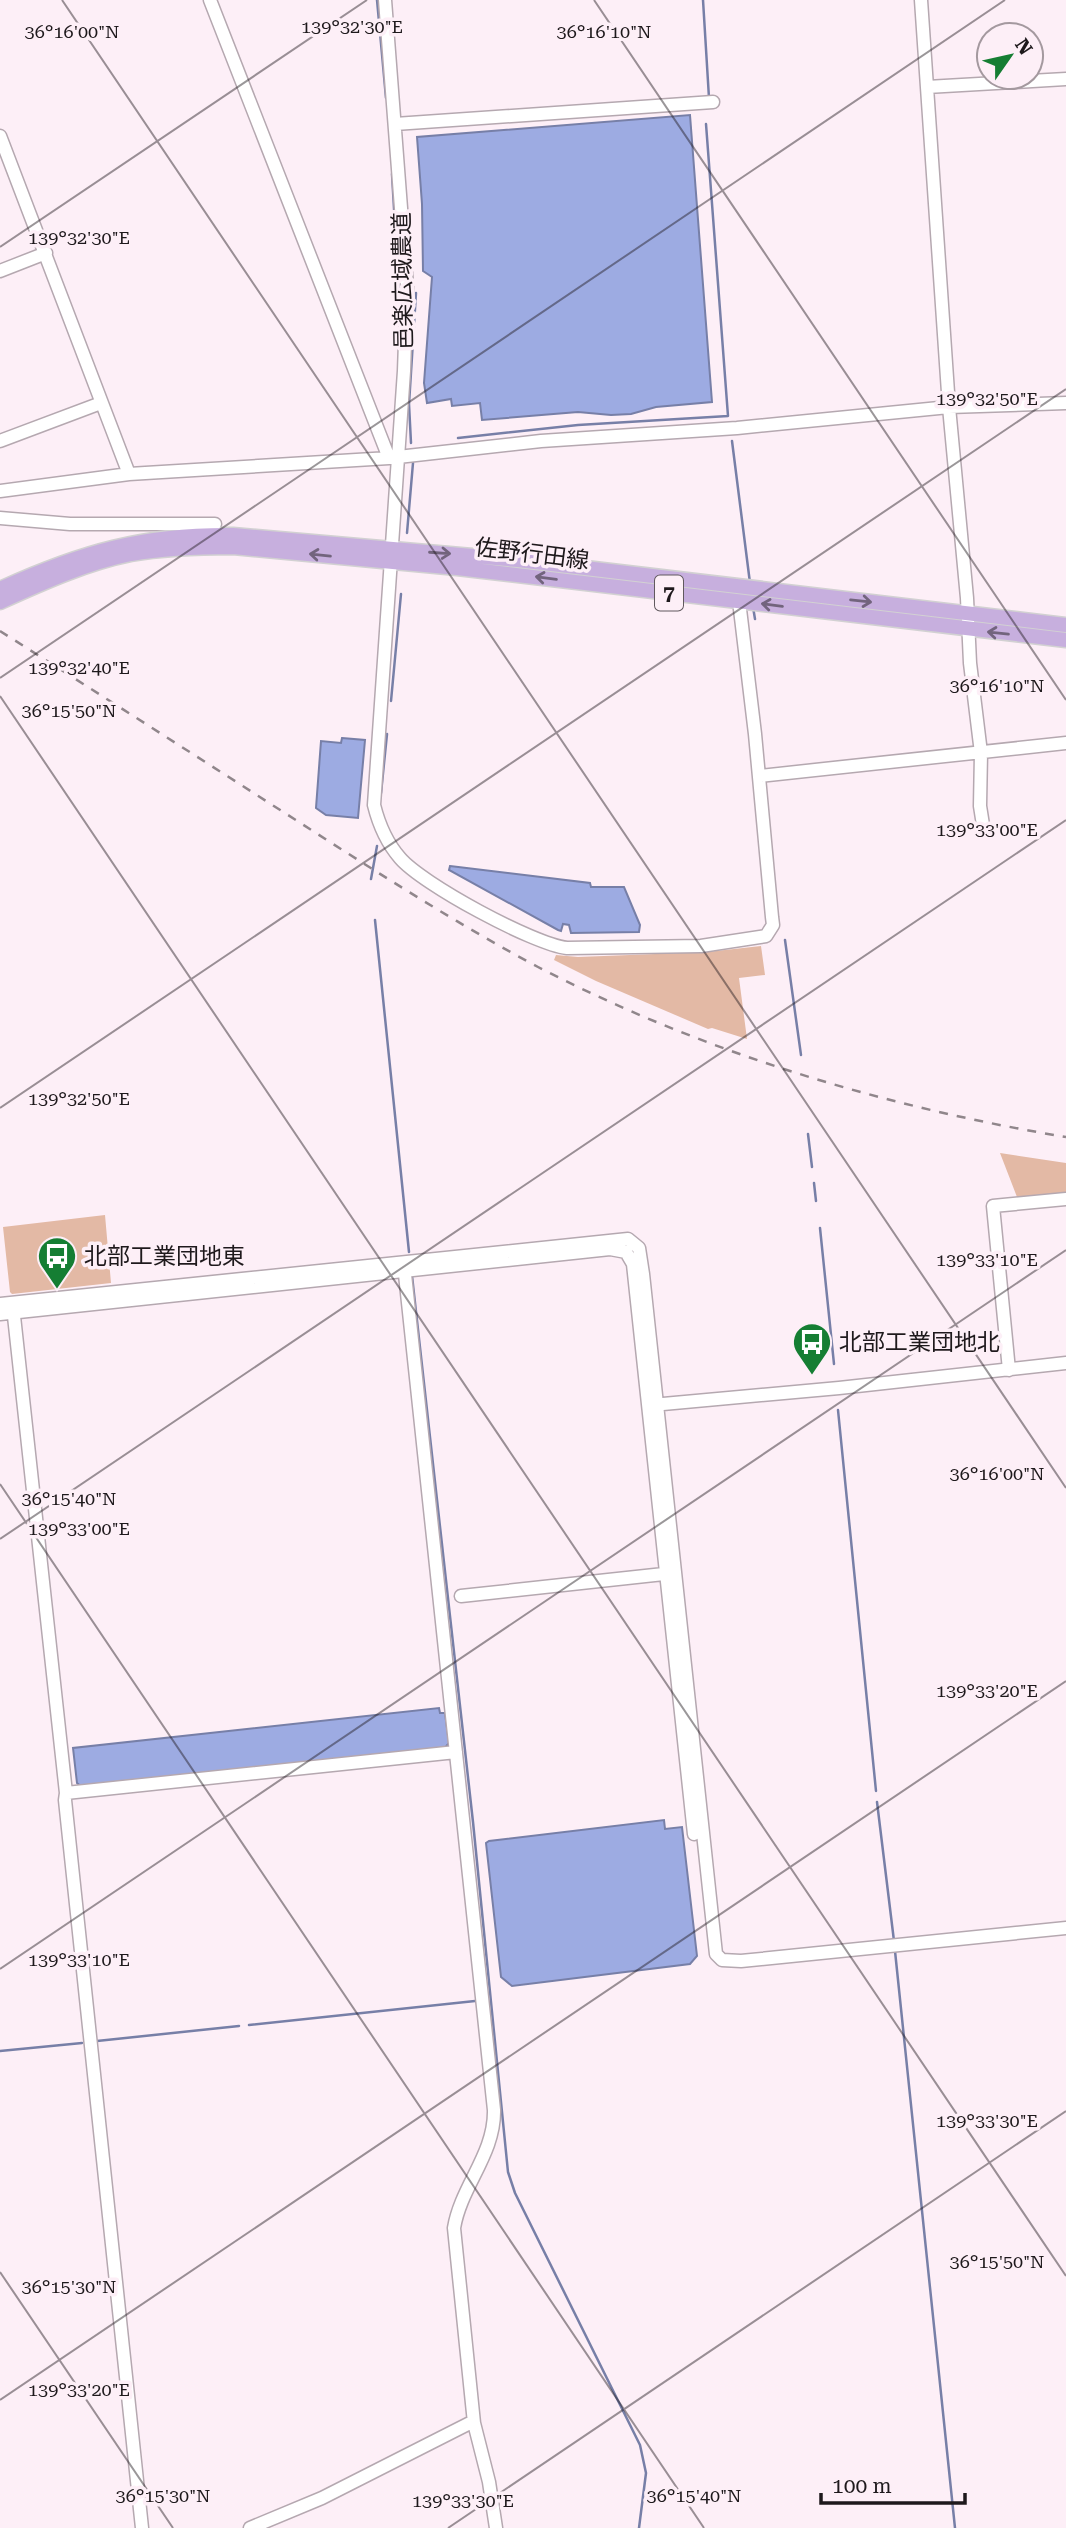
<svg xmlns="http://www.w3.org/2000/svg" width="1066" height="2528" font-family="'Roboto Serif','Noto Sans JP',serif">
  <rect width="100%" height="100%" fill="#fdeff7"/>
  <path fill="#e3b9a5" d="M761,946L765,975L739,978L747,1039L712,1028L708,1029L596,981L554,960L556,955L578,957L707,952Z
    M1000,1153L1066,1163V1195L1022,1199L1017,1197Z
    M105,1215L111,1283L12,1294L10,1292L3,1227Z"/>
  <path fill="#9dabe2" stroke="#777fa7" stroke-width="2" d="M690,115L712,402L656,407L631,414L611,415L578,412L482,420L480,403L452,406L451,399L427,403L424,383L432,277L423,271L422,204L417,137Z
    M342,738L365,740L358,818L326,815L316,808L321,741L341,743Z
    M450,866L590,883L591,887H624L640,925L639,932L571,933L569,925L563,924L561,931L558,930L449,870Z
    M439,1708L440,1713H445L449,1743L444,1749L83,1788L77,1783L73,1748Z
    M664,1820L665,1829L682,1827L697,1956L690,1964L512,1986L501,1977L486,1843L489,1841Z"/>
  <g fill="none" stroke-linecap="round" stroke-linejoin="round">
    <path stroke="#777fa7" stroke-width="2.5" d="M377,0L386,98
      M703,0L709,98
      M392,174L399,294
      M458,438L578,425L728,416L706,124
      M732,441L750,583
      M411,443L409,404L416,293
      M407,533L413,463
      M753,607L755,619
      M391,701L401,594
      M381,793L387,734
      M371,879L377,846
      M375,920L409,1252
      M785,940L801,1055
      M808,1134L812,1167
      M814,1183L816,1201
      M820,1228L834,1364
      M412,1276L473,1822L508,2172L515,2193L640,2445L646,2473L639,2528
      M838,1410L876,1791
      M877,1802L894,1941
      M895,1951L955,2528
      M249,2025L475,2001
      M97,2041L239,2026
      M0,2051L82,2043"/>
    <g stroke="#b5a8b0" stroke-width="15">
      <path id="minor" d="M210,0L389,458
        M385,0L407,286L404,371L374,805C379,825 386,842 400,858C422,884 533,944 567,948L701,946L766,936L773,925L772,917L755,734L739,601
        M921,0L949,407L967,598L970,663L981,753L980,806L983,825
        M927,87L1066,79
        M395,124L713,102
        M0,136L129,474
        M0,271L46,253
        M0,441L101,403
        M0,491L129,474L389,458L541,441L737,428L949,407L1066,403
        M0,518L70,524H215
        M759,776L1066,743
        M404,1265L494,2110C495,2154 461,2186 454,2228L474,2423L489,2482L496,2528
        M0,1304L628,1239L639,1248L643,1274L716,1954L722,1960L741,1961L1066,1928
        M13,1307L66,1793L65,1800L142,2528
        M0,1314L610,1249L626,1252L633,1264L694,1834
        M1009,1370L993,1206L1066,1199
        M652,1405L839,1388L1066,1363
        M461,1596L673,1573
        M66,1793L456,1752
        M250,2528L322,2498L468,2424L474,2423"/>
    </g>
    <g stroke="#d2d1d2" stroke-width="17">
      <path id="major" d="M0,589C81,552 144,534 233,535L518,560L1066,625
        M0,602C42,583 86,563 131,554C165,548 199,547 233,547L457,568L1066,640"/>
    </g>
    <use href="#minor" stroke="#fff" stroke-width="12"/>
    <use href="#major" stroke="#c7afde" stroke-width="14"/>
    <path stroke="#90868b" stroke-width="2.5" stroke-dasharray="9 9" stroke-linecap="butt" d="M0,631C93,690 185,749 277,808C363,863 448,919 538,967C702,1052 884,1107 1066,1137"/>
  </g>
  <defs><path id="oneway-shaft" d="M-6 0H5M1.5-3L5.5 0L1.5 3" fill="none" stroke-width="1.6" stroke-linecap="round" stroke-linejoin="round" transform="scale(1.75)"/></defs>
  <g stroke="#72647d">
    <use href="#oneway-shaft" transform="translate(440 553) rotate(4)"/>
    <use href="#oneway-shaft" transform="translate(320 555) rotate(-174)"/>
    <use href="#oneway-shaft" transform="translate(546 578) rotate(-173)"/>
    <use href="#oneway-shaft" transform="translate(861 601) rotate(6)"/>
    <use href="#oneway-shaft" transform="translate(772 605) rotate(-173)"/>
    <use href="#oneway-shaft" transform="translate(998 633) rotate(-174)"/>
  </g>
  <path fill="none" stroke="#1e191c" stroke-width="2" stroke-opacity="0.45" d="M62,0L1066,1488M594,0L1066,700M0,247L367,0M0,678L1005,0M0,696L1066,2276M0,1108L1066,389M0,1484L704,2528M0,1539L1066,820M0,1969L1066,1250M0,2272L173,2528M0,2400L1066,1681M448,2528L1066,2111"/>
  <defs>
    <g id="bus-pin" transform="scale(2.0125)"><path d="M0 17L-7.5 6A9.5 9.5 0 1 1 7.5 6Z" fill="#157e33" stroke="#fdeff7"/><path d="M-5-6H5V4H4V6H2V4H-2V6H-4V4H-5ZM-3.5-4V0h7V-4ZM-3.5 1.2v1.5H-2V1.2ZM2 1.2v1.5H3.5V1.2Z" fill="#fff"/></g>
  </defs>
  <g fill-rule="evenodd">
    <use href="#bus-pin" x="57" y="1256"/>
    <use href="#bus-pin" x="812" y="1342"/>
  </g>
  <g text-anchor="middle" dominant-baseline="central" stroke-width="7" stroke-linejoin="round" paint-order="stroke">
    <rect fill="#fdeff7" stroke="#61595e" stroke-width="2" x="655" y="575.5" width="28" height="35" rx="5"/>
    <g font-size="21" font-weight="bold" fill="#1e191c">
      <text x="669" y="593">7</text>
    </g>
    <g font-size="23" fill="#1e191c" stroke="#fdeff7">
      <text transform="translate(403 281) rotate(-91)">邑楽広域農道</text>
      <text transform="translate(532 554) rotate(7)">佐野行田線</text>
    </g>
    <g font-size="23" fill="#1e191c" stroke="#fdeff7" text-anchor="start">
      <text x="84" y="1256">北部工業団地東</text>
      <text x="839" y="1342">北部工業団地北</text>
    </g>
  </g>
  <g font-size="18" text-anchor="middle" fill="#1e191c" stroke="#fdeff7" stroke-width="7" stroke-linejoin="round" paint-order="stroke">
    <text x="352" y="33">139°32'30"E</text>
    <text x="72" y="38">36°16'00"N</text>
    <text x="604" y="38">36°16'10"N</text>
    <text x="79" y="244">139°32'30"E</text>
    <text x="987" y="405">139°32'50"E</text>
    <text x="79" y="674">139°32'40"E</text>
    <text x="997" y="692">36°16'10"N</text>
    <text x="69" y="717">36°15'50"N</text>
    <text x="987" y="836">139°33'00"E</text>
    <text x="79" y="1105">139°32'50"E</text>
    <text x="987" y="1266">139°33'10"E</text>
    <text x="997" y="1480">36°16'00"N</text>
    <text x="69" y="1505">36°15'40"N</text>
    <text x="79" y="1535">139°33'00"E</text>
    <text x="987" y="1697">139°33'20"E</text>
    <text x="79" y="1966">139°33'10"E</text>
    <text x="987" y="2127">139°33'30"E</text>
    <text x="997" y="2268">36°15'50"N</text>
    <text x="69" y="2293">36°15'30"N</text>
    <text x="79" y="2396">139°33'20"E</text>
    <text x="163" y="2502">36°15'30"N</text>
    <text x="694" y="2502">36°15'40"N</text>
    <text x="463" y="2507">139°33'30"E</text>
  </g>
  <g transform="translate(1010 56) rotate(56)"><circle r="33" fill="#fdeff7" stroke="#a4999f" stroke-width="2"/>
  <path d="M0-5L12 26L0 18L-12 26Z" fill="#157e33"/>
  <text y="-10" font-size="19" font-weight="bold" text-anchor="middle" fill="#1e191c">N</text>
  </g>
  <path d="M821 2493v10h144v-10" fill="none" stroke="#1e191c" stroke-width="3.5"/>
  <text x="832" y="2493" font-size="21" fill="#1e191c" stroke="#fdeff7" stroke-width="5" paint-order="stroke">100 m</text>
</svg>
